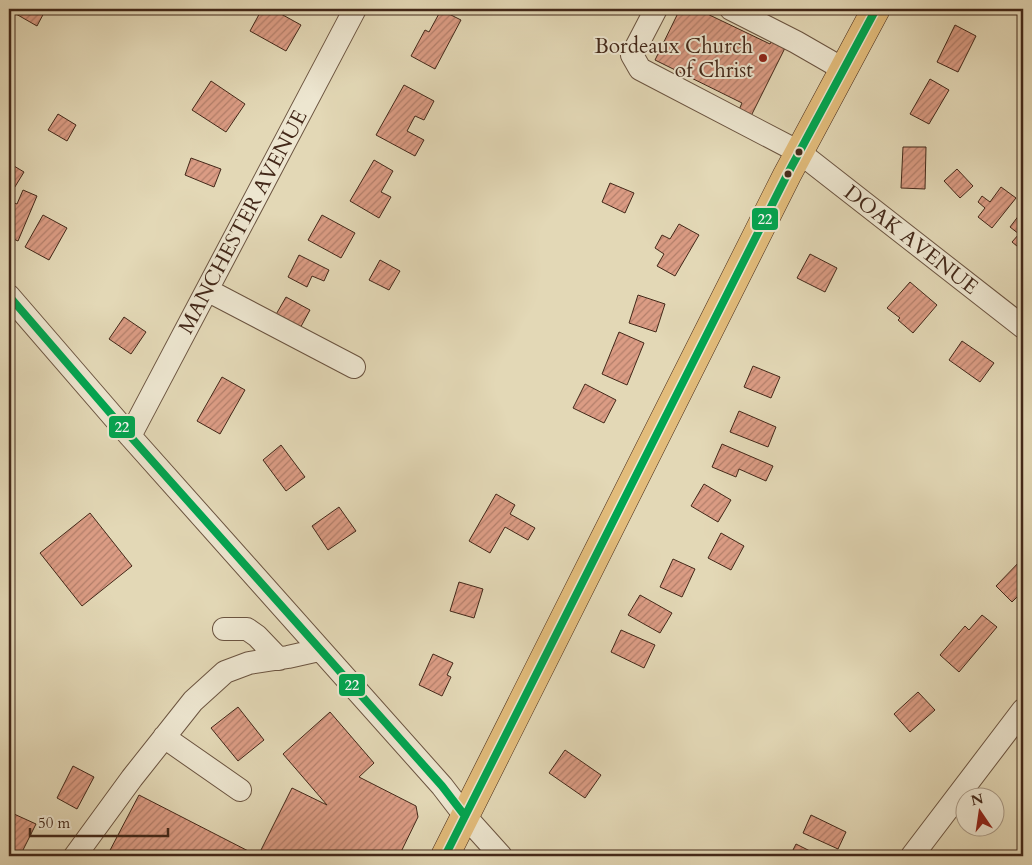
<svg xmlns="http://www.w3.org/2000/svg" width="1032" height="865" font-family="Cardo,serif">
  <defs>
    <pattern id="building-hatch" width="6" height="6" patternUnits="userSpaceOnUse" patternTransform="scale(1.25)"><rect width="6" height="6" fill="#db9c84"/><path d="M-1 1l2-2M0 6l6-6M5 7l2-2" fill="none" stroke="#b37f6b"/></pattern>
  </defs>
  <rect width="100%" height="100%" fill="#e3d8b6"/>
  <filter id="stains"><feTurbulence type="fractalNoise" baseFrequency=".004" numOctaves="4"/><feColorMatrix values="0 0 0 0 .2 0 0 0 0 .09 0 0 0 0 .02 0 0 0 .5 -.17"/></filter>
  <radialGradient id="worn" r=".72"><stop offset=".6" stop-color="#630" stop-opacity="0"/><stop offset="1" stop-color="#630" stop-opacity=".3"/></radialGradient>
  <path fill="url(#building-hatch)" stroke="#432819" d="M9,9H46L37,26L9,10Z
    M262,9H272L301,25L286,51L250,31Z
    M680,9H697L770,44L775,33L789,40L749,120L737,114L742,103L655,60Z
    M441,10L461,20L435,69L411,56L425,30L429,32Z
    M955,25L976,36L958,72L937,62Z
    M930,79L949,90L929,124L910,114Z
    M211,81L245,104L226,132L192,110Z
    M404,85L434,101L424,120L415,116L407,131L424,140L415,156L376,135Z
    M58,114L76,125L67,141L48,130Z
    M903,147H926L925,189L901,188Z
    M191,158L221,169L214,187L185,175Z
    M374,160L393,171L381,192L391,197L379,218L350,201Z
    M14,166L24,172L13,190L9,188V174Z
    M957,169L973,186L960,198L944,181Z
    M610,183L634,193L625,213L602,202Z
    M1001,187L1016,198L992,228L978,217L985,208L978,202L982,196L990,202Z
    M23,190L37,196L18,241L9,237V201L17,204Z
    M1023,210V251L1012,242L1019,234L1010,227Z
    M43,215L67,228L49,260L25,247Z
    M322,215L355,233L341,258L308,240Z
    M679,224L699,235L675,276L657,266L664,254L655,248L662,235L670,239Z
    M810,254L837,268L825,292L797,278Z
    M299,255L329,270L324,281L312,276L307,287L288,277Z
    M380,260L400,271L389,290L369,280Z
    M910,282L937,305L913,333L898,320L900,318L887,308Z
    M638,295L665,304L656,332L629,323Z
    M286,297L310,310L298,332L274,318Z
    M124,317L146,332L131,354L109,339Z
    M619,332L644,343L627,385L602,374Z
    M962,341L994,363L980,382L949,360Z
    M753,366L780,377L771,398L744,387Z
    M222,377L245,390L220,434L197,421Z
    M585,384L616,400L604,423L573,408Z
    M739,411L776,427L768,447L730,432Z
    M722,444L773,466L766,481L739,469L736,477L712,467Z
    M281,445L305,477L286,491L263,460Z
    M704,484L731,500L718,522L691,506Z
    M496,494L515,505L510,514L535,528L528,540L505,527L490,553L469,541Z
    M339,507L356,531L328,550L312,526Z
    M90,513L132,566L82,606L40,553Z
    M721,533L744,546L731,570L708,558Z
    M1023,558V591L1012,602L996,586Z
    M673,559L695,569L682,597L660,587Z
    M459,582L483,589L474,618L450,611Z
    M640,595L672,613L660,633L628,615Z
    M982,615L997,627L959,672L940,655L965,626L969,630Z
    M621,630L655,645L644,668L611,652Z
    M433,654L453,663L447,675L451,677L442,696L419,685Z
    M918,692L935,710L910,732L894,714Z
    M238,707L264,740L238,761L211,728Z
    M330,712L374,763L359,777L416,806L418,817L399,856H258L292,788L327,805L283,754Z
    M565,750L601,775L585,798L549,773Z
    M73,766L94,777L77,809L57,798Z
    M139,795L258,856H107Z
    M14,814L36,824L20,856L9,851V825Z
    M811,815L846,832L838,849L803,833Z
    M796,844L820,856H790Z"/>
  <g fill="none" stroke-linecap="round" stroke-linejoin="round">
    <g stroke="#6b5440" stroke-width="24">
      <path id="minor" d="M656,9L632,55L640,69L799,152L1023,327
        M731,9L796,42L843,69
        M207,290L354,367
        M9,296L130,436L442,786L465,816L501,856
        M130,436L355,9
        M224,629H247L257,636L279,659
        M164,737L240,790
        M75,856L132,778L193,701L225,672L249,663L288,657L319,650
        M912,856L1023,710"/>
    </g>
    <g stroke="#432819" stroke-width="29">
      <path id="major" d="M445,856L787,175L876,9"/>
    </g>
    <use href="#minor" stroke="#ede6d0" stroke-width="22"/>
    <use href="#major" stroke="#e2bc7b" stroke-width="28"/>
    <g stroke="#ede6d0" stroke-width="11">
      <path id="bus-1" d="M9,296L130,436L442,786L465,816
        M445,856L787,175L876,9"/>
    </g>
    <use href="#bus-1" stroke="#00a651" stroke-width="8"/>
  </g>
  <circle fill="#8f2418" stroke="#ede6d0" stroke-width="2" cx="763" cy="58" r="5"/>
  <g fill="#432819" stroke="#ede6d0" stroke-width="2">
    <circle cx="799" cy="152" r="4.5"/>
    <circle cx="788" cy="174" r="4.5"/>
  </g>
  <g text-anchor="middle" dominant-baseline="central" stroke-width="4" stroke-linejoin="round" paint-order="stroke">
    <g font-size="21" fill="#432819" stroke="#ede6d0" text-anchor="end">
      <text x="753" y="46">Bordeaux Church<tspan x="753" dy="24">of Christ</tspan></text>
    </g>
    <g font-size="21" fill="#432819" stroke="#ede6d0">
      <text transform="translate(243 222) rotate(-62)">MANCHESTER AVENUE</text>
      <text transform="translate(911 240) rotate(38)">DOAK AVENUE</text>
    </g>
  </g>
  <g stroke="#ede6d0" stroke-width="2">
    <rect x="751" y="207" width="28" height="24" rx="5" fill="#00a651"/>
    <rect x="108" y="415" width="28" height="24" rx="5" fill="#00a651"/>
    <rect x="338" y="673" width="28" height="24" rx="5" fill="#00a651"/>
  </g>
  <g font-size="14" text-anchor="middle" font-weight="bold" fill="#fff">
    <text x="765" y="224">22</text>
    <text x="122" y="432">22</text>
    <text x="352" y="690">22</text>
  </g>
  <rect width="1032" height="865" fill="none" stroke="#e3d8b6" stroke-width="30"/>
  <rect x="10" y="10" width="1012" height="845" fill="none" stroke="#432819" stroke-width="2.5"/>
  <rect x="15" y="15" width="1002" height="835" fill="none" stroke="#432819"/>
  <g transform="translate(980 812) rotate(347)"><circle r="24" fill="#ede6d0" stroke="#a99a87"/>
  <path d="M0-4L9 19L0 12L-9 19Z" fill="#8f2418"/>
  <text y="-8" font-size="14" font-weight="bold" text-anchor="middle" fill="#432819">N</text>
  </g>
  <path d="M30 828v8h138v-8" fill="none" stroke="#432819" stroke-width="2.5"/>
  <text x="38" y="828" font-size="15" fill="#432819" stroke="#ede6d0" stroke-width="4" paint-order="stroke">50 m</text>
  <rect width="100%" height="100%" filter="url(#stains)"/>
  <rect width="100%" height="100%" fill="url(#worn)"/>
</svg>
